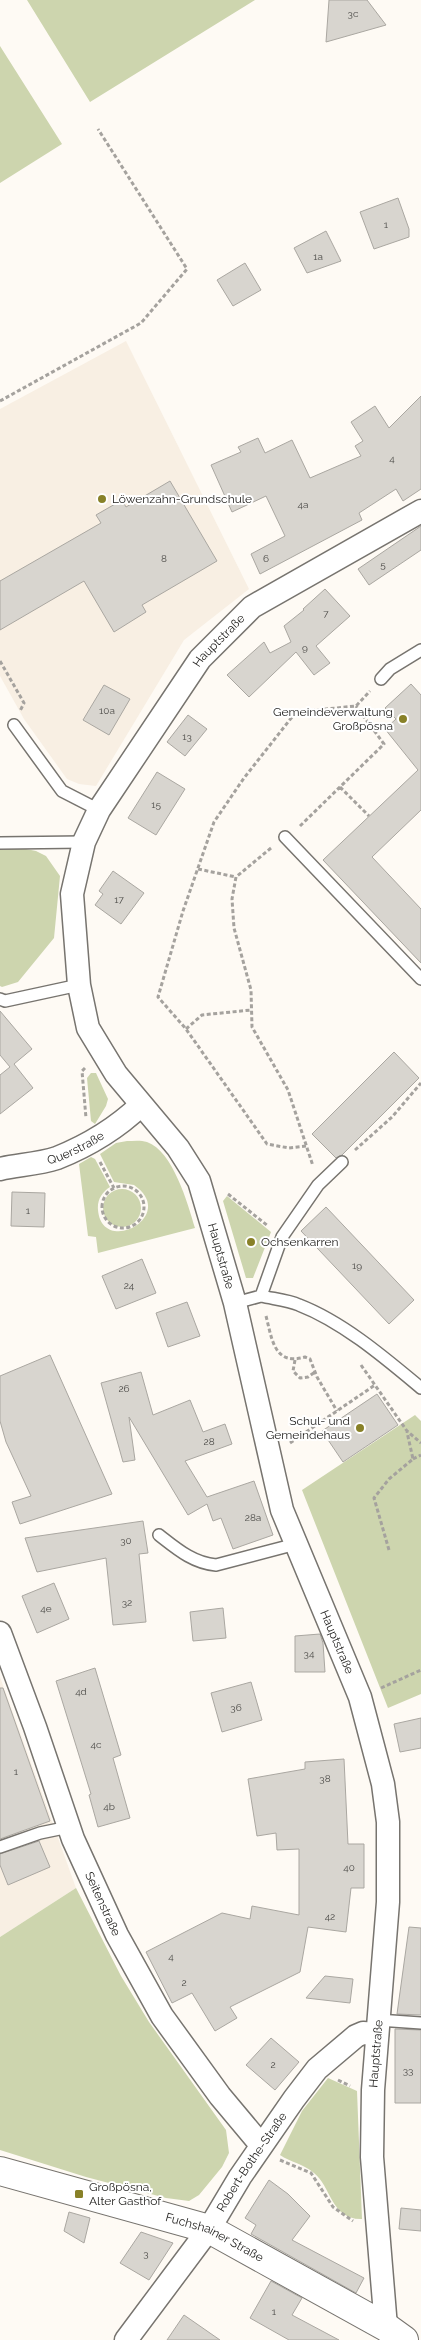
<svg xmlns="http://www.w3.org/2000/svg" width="421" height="2340" font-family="Raleway,sans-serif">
  <rect width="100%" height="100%" fill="#fefaf4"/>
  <path fill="#f8efe3" d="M126,341L249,589L184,640L96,786L79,784L67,779L24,719L0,676V409Z
    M0,1677L76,1888L0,1937Z"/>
  <path fill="#cdd5ae" d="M27,0H255L90,102Z
    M0,46L62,144L0,183Z
    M21,848L36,851L46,856L60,876L54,938L18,982L2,987L0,986V850Z
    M91,1073H96L108,1099L106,1106L95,1124L91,1121L87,1078Z
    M127,1141C133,1141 141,1140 147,1142C173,1151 188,1204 195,1228L98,1253L96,1237L88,1236L79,1164L91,1157L95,1159L110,1187C102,1192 97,1200 98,1210C102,1257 179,1216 134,1185L114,1182L100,1154L116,1143Z
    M103 1208a19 19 0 1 1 38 0a19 19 0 1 1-38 0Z
    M227,1196L271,1232L253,1278H246L223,1201Z
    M415,1415L421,1421V1694L388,1708L302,1490Z
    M76,1888L121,1976L149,2022L226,2130L229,2153L222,2167L199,2195L189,2201L166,2198L86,2177L0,2150V1937Z
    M328,2078L357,2091L362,2219C331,2220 331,2186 314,2173C304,2164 290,2162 280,2155L302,2111Z"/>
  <path fill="#d8d5cf" stroke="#aaa7a1" d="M329,0H367L386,25L326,42Z
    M398,198L409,229V237L374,249L360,212Z
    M326,231L341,261L307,273L294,248Z
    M245,263L261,290L233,306L217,280Z
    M421,396V489L403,501L396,489L359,513L362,520L260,574L251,554L285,536L266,496L232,512L211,465L241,452L238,447L258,438L265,453L292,440L310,478L361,456L355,446L363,441L351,422L375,406L389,428Z
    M170,481L217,561L142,605L146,612L114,632L84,581L0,630V581L101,523L96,515L122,500L126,507Z
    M421,526V550L369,585L358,569Z
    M325,589L350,616L316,646L330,663L314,675L296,652L249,697L227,675L264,642L270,653L291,642L284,626L304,610L303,609Z
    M411,684L421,695V810L372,857L421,909V963L323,860L418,770L385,729L396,719L385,708Z
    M104,685L130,699L109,735L83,720Z
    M188,715L207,729L185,756L167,742Z
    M157,772L185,789L156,835L128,818Z
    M113,871L144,893L121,924L95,905L103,894L99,891Z
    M0,1011L32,1049L14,1064L33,1088L0,1114V1075L10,1067L0,1055Z
    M394,1052L419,1078L342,1155L336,1158L312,1134Z
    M12,1192L45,1193L44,1227L11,1226Z
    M326,1207L414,1300L389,1324L301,1231Z
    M142,1259L156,1293L116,1309L102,1276Z
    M187,1302L200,1336L168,1347L156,1313Z
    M50,1355L112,1494L20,1524L12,1502L31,1496L6,1442L0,1421V1376Z
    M141,1372L153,1415L190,1400L203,1432L225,1424L232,1444L185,1461L207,1497L254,1481L273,1535L233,1549L221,1518L213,1521L207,1504L188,1515L129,1417L135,1460L123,1462L101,1383Z
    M377,1394L398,1425L343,1462L322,1431Z
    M143,1521L148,1553L139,1554L146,1622L113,1625L106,1558L37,1572L25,1538Z
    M54,1583L69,1619L37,1633L22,1596Z
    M223,1608L226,1638L193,1641L190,1612Z
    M320,1634L323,1643L325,1672H295V1636Z
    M95,1668L121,1755L113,1758L130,1818L98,1827L89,1795L91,1794L56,1681Z
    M251,1682L262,1720L222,1732L211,1693Z
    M0,1688H3L50,1821L0,1839Z
    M421,1718V1748L400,1752L394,1724Z
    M344,1759L348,1844H364V1888H351L346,1932L308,1927L300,1972L230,2007L237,2018L215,2031L192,1993L172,2003L146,1952L222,1913L250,1919L252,1906L299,1915V1849L277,1850L276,1833L257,1836L248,1779L305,1769V1762Z
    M39,1841L50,1867L8,1885L0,1865V1854Z
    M409,1927L421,1928V2015L397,2014Z
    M325,1976L353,1979L350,2003L306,1998Z
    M395,2029L421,2030V2103H395Z
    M271,2038L299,2062L275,2090L246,2065Z
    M269,2180L288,2194L310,2216L292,2240L364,2278L356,2293L251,2234L256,2225L245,2218Z
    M401,2208L421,2210V2231L399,2229Z
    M69,2212L90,2218L84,2243L64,2231Z
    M141,2232L173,2243L149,2280L120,2263Z
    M271,2281L302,2298L292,2315L339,2340H289L250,2318Z
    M184,2315L220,2340H167Z"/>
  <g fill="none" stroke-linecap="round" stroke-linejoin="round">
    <g stroke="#77746f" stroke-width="14">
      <path id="service" d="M381,679L390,669L421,650
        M14,725L62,791L99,810
        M285,837L421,979
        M0,843L84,842
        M0,999L5,1001L79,985
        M261,1296C274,1299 288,1300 299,1305C343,1322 385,1358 421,1388
        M235,1303L261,1296L282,1237L318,1185L342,1162
        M159,1535C177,1549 193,1563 216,1565L296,1544
        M0,1847L40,1833L69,1827
        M378,2020L421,2023"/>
    </g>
    <g stroke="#77746f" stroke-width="25">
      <g id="minor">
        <path id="s1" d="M0,1169C18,1165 39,1164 57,1158C87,1146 118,1127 141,1105"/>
        <path id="s2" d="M0,1633L35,1727L73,1839L117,1935L162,2016L220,2096L261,2145"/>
        <path id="s3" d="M386,2327L372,2157L373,2090L388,1902V1822L383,1784L360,1697L282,1510L235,1303L199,1181L178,1148L116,1074L88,1028L79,985L72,894L84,842L99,810L200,659L252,607L421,511"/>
        <path id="s4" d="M126,2340L209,2229L240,2177L294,2099L317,2069L356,2036L363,2033L377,2034"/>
      </g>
    </g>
    <g stroke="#77746f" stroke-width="30">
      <g id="tertiary">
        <path id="s5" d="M0,2171L209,2229L386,2327L404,2340"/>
      </g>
    </g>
    <path stroke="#a5a29e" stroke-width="3" stroke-dasharray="4 2.5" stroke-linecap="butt" d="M0,401L141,323L187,269L98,129
      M0,661L24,703L20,711
      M340,787L369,816
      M300,826L384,744L356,706
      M271,848L236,877L232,899L234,928L251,990L252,1027L288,1090L313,1166
      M198,869L236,877
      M186,1029L202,1015L251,1010
      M85,1068L82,1071L86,1118
      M306,1146L289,1148L267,1144L186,1029L158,997L183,911L214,822L244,778L296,712L356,706L370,691
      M355,1150L392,1117L421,1083
      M100,1162L114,1188
      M102 1207a21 21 0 1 1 42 0a21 21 0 1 1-42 0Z
      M228,1194L268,1226
      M266,1316C272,1339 274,1366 305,1357L310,1359L317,1377L337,1411
      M295,1360L293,1371L300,1378L308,1377L315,1372
      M361,1365L407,1431L421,1443
      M290,1443L375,1385
      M413,1459L421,1455
      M389,1550L374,1498L389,1479L413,1459L407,1432
      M381,1688L421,1670
      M338,2080L350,2086
      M280,2160L311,2173L333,2207L353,2221"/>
    <use href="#service" stroke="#fff" stroke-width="11"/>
    <use href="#minor" stroke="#fff" stroke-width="22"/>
    <use href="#tertiary" stroke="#fff" stroke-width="28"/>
  </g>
  <g fill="#888128" stroke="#fff" stroke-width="2">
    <circle cx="102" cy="499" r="5"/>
    <circle cx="403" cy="719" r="5"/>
    <circle cx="251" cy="1242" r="5"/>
    <circle cx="360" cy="1428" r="5"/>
    <rect x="74" y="2189" width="10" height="10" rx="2.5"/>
  </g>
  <g text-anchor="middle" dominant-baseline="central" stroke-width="4" stroke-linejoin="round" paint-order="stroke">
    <g font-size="10" fill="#4d4c49">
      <text x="353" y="13">3c</text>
      <text x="386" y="224">1</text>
      <text x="318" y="256">1a</text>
      <text x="392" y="458">4</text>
      <text x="303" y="504">4a</text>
      <text x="164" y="558">8</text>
      <text x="266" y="558">6</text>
      <text x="383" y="564">5</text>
      <text x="326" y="613">7</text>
      <text x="305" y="647">9</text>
      <text x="107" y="710">10a</text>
      <text x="187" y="736">13</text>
      <text x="156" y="804">15</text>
      <text x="119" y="899">17</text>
      <text x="28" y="1210">1</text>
      <text x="357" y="1265">19</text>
      <text x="129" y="1285">24</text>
      <text x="124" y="1388">26</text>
      <text x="209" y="1441">28</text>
      <text x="253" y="1517">28a</text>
      <text x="126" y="1540">30</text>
      <text x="127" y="1602">32</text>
      <text x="46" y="1608">4e</text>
      <text x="309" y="1653">34</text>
      <text x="81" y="1691">4d</text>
      <text x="236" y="1707">36</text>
      <text x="96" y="1744">4c</text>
      <text x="16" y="1771">1</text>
      <text x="325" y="1778">38</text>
      <text x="109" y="1806">4b</text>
      <text x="349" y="1867">40</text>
      <text x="330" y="1916">42</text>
      <text x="171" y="1956">4</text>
      <text x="184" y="1982">2</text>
      <text x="273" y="2064">2</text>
      <text x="408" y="2070">33</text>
      <text x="146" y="2253">3</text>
      <text x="274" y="2311">1</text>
    </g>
    <g font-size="12" fill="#1f1e1c" stroke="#fff" text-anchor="start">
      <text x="112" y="499">Löwenzahn-Grundschule</text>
      <text x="393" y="712" text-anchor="end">Gemeindeverwaltung<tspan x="393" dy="14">Großpösna</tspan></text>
      <text x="261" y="1242">Ochsenkarren</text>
      <text x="350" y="1421" text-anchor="end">Schul- und<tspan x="350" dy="14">Gemeindehaus</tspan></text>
      <text x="89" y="2187">Großpösna,<tspan x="89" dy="14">Alter Gasthof</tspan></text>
    </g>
    <g font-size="12" fill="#1f1e1c" stroke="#fff">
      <text stroke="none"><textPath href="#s3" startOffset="1798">Hauptstraße</textPath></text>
      <text stroke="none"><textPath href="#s1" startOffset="79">Querstraße</textPath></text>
      <text transform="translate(221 1256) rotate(74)">Hauptstraße</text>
      <text transform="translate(337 1642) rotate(67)">Hauptstraße</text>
      <text stroke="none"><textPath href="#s2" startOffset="290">Seitenstraße</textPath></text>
      <text stroke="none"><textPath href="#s3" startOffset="274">Hauptstraße</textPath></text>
      <text stroke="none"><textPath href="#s4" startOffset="218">Robert-Bothe-Straße</textPath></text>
      <text stroke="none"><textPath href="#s5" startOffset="225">Fuchshainer Straße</textPath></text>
    </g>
  </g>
</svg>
